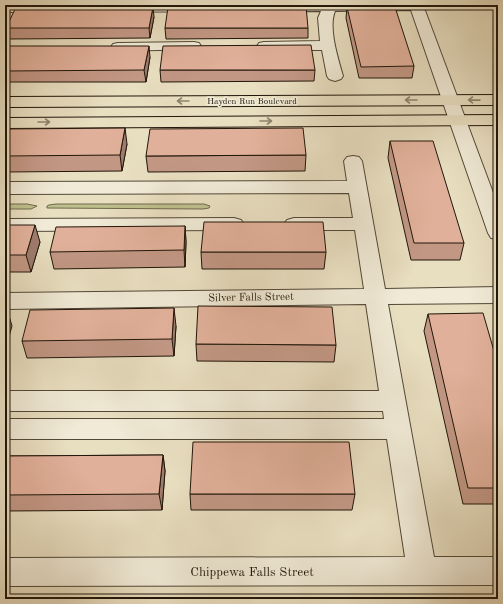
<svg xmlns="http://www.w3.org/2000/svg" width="503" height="604" font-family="'Old Standard TT',serif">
  <rect width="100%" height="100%" fill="#e8dec0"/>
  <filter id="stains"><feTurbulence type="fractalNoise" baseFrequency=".005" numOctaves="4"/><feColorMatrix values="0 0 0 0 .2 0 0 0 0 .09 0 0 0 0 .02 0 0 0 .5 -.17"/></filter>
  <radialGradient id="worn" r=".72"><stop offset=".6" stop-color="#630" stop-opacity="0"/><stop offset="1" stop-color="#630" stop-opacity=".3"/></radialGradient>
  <path fill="#bebf8d" stroke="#6f6a4c" d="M5,204H27L37,206L31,209H5Z
    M56,204H204L210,206L209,208L203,209L47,208V206L49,205Z"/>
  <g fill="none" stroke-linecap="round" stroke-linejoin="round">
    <g stroke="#524838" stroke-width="2">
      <path id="minor" d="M5,5H423L498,206V239L491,238L488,233L411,10L335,11C328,28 338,58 343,76L341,79L335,81L329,79L327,76L322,50H264L259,49L257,46L259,43L264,42L320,41L318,18L321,11L5,12Z
        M194,42L199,43L201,46L199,49L118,51L113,50L111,47L113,44L118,43Z
        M353,156L359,157L362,161L385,289L498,287V303L388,304L434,557H498V585L5,586V558L405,557L387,439H5V419H384L383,411H5V391H379L366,304L5,309V293L364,289L355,230H294L287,228L284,224L287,220L294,218H353L349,193L5,194V182L347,181L344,161L347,157Z
        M234,218L241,220L244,224L241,228L234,230L5,231V219Z"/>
    </g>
    <g stroke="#20160a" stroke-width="2">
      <path id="major" d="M498,95V105L5,107V97Z
        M498,115V125L5,128V118Z"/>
    </g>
    <use href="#minor" fill="#f0ead6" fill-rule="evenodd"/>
    <use href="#major" fill="#e8dec0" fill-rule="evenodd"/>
  </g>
  <path fill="#c29784" stroke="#20160a" d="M347,7L414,66L412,78H359L346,18Z
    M154,17L150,38L8,39L6,28Z
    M165,28H308V38L166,39Z
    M5,46L150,57L146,82H5Z
    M160,70H315L314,81L161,82Z
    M5,129L127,144L122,171L5,172Z
    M390,141L464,243L460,260H411L388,158Z
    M306,155L305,171L148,172L146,156Z
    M5,225L40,242L31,272H5Z
    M185,226L186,242L185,267L54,269L50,252Z
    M201,252H326L324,269H202Z
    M428,314L498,365V504H463L424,331Z
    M176,326L174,356L27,358L22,341Z
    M196,344L336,345L334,362L197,361Z
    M163,455L165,471L162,510L5,511V456Z
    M190,494H355L352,510H191Z"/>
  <path fill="#9e7b6c" stroke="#20160a" d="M153,7L154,17L150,38L149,28Z
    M149,46L150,57L146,82L144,70Z
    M125,128L127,144L122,171L120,155Z
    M35,225L40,242L31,272L26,255Z
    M185,226L186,242L185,267L184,250Z
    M174,308L176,326L174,356L172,339Z
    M7,309L12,326L5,351V316Z
    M163,455L165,471L162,510L159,494Z"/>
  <path fill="#e1b09a" stroke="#20160a" d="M306,6L308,28H165L168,7Z
    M16,7H153L149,28H6Z
    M347,7H395L414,66L361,67Z
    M311,45L315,70H160L163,46Z
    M5,46H149L144,70L5,71Z
    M125,128L120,155L5,156V129Z
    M303,128L306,155L146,156L150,129Z
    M390,141H433L464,243H414Z
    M204,222H323L326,252H201Z
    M5,225H35L26,255H5Z
    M185,226L184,250L50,252L56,227Z
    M198,306L332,307L336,345L196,344Z
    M174,308L172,339L22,341L30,310Z
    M5,309H7L5,316Z
    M483,313L498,365V488H468L428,314Z
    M193,442H349L355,494H190Z
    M163,455L159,494L5,495V456Z"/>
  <defs><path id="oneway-shaft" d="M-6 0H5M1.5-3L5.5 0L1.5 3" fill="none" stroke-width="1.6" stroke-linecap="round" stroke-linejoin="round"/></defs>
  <g stroke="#8e846e">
    <use href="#oneway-shaft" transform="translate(411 100) rotate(180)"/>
    <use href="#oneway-shaft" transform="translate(474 100) rotate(-179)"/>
    <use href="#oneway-shaft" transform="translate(183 101) rotate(180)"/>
    <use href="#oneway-shaft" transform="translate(266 121)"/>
    <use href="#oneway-shaft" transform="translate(44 122)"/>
  </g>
  <g text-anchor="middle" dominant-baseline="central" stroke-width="3" stroke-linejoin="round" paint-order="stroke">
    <g font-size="9" fill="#20160a" stroke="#f0ead6">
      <text x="252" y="101">Hayden Run Boulevard</text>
    </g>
    <g font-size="11" fill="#20160a" stroke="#f0ead6">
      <text transform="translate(251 298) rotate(-1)">Silver Falls Street</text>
    </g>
    <g font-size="13" fill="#20160a" stroke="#f0ead6">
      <text x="252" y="572">Chippewa Falls Street</text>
    </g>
  </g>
  <rect width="503" height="604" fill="none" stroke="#e8dec0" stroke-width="20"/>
  <rect x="6" y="6" width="491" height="592" fill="none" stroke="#20160a" stroke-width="2"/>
  <rect x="10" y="10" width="483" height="584" fill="none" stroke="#20160a"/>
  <rect width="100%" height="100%" filter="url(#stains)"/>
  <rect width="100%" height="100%" fill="url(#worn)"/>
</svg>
